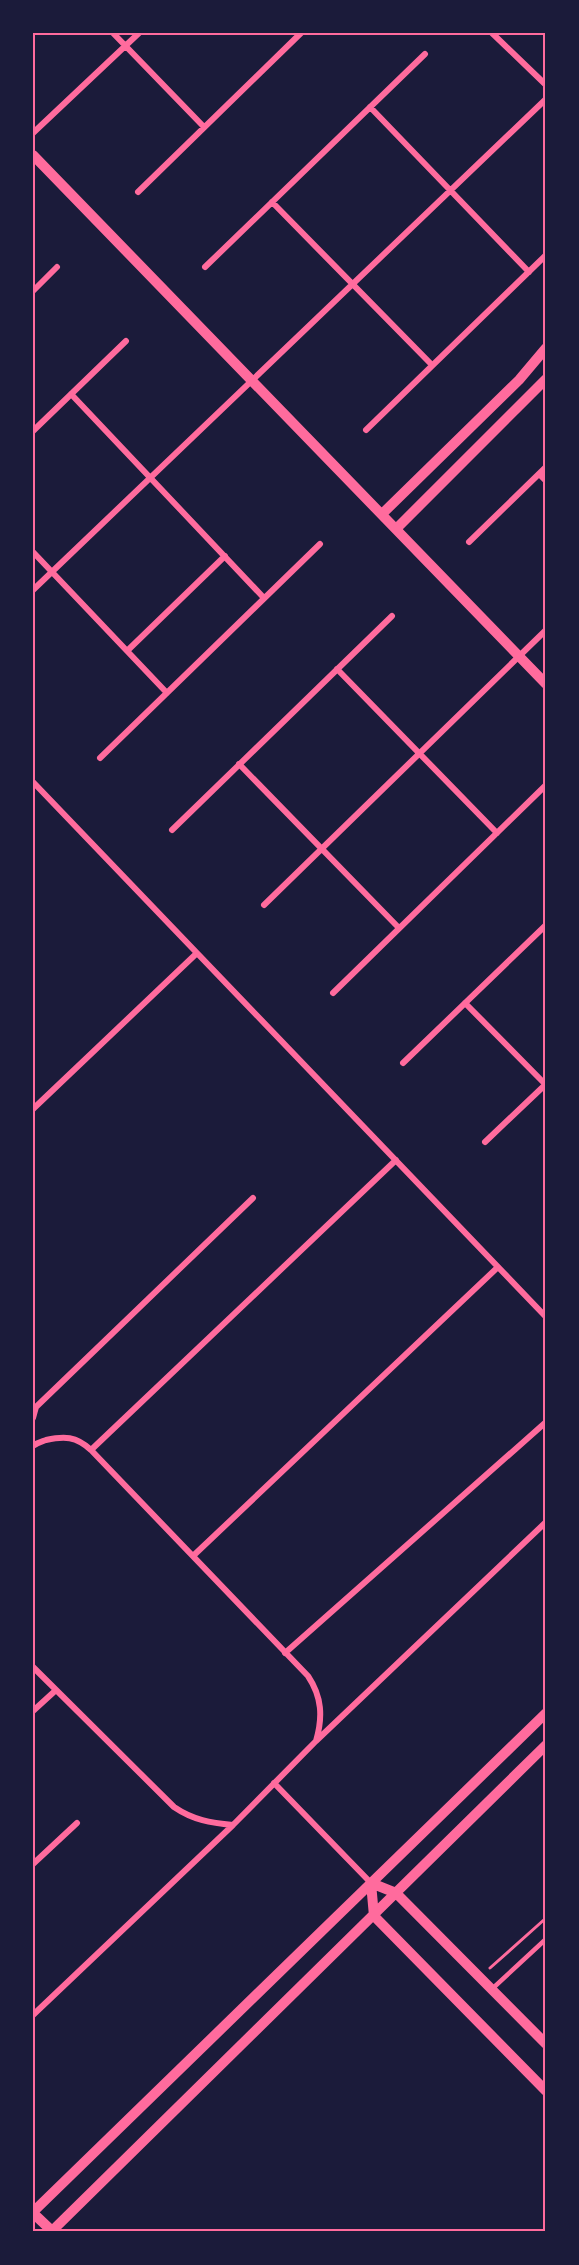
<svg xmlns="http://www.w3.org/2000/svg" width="579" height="2265" font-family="Quicksand,sans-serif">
  <rect width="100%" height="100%" fill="#1b1b3a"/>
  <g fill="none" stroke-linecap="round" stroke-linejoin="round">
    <path stroke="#ff6b9d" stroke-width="3" d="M490,1968L546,1918"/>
    <path stroke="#ff6b9d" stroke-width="4.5" d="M492,1989L546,1939"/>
    <path stroke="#ff6b9d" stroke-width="6" d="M113,33L204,127
      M492,33L546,85
      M370,107L529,272
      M33,133L139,33
      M138,192L301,33
      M272,202L432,365
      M205,267L425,54
      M33,291L57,267
      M71,394L264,598
      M366,430L546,255
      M33,431L126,341
      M539,474L546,481
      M469,542L546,467
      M33,552L167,693
      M33,590L546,99
      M127,651L225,556
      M337,669L497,833
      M100,758L320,544
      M239,764L399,928
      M33,782L546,1317
      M172,830L392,616
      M264,905L546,630
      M333,993L546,785
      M465,1003L546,1085
      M403,1063L546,925
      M33,1109L197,953
      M485,1142L546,1084
      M33,1418L36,1407L253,1198
      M33,1446C38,1442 40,1442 46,1440C64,1436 76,1436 91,1450L308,1676C322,1697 323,1717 316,1741L233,1825C211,1823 193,1820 174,1807L33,1667
      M91,1450L396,1160
      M193,1556L498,1267
      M285,1653L546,1422
      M33,1711L56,1690
      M316,1741L546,1522
      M274,1783L371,1883
      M33,1864L77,1823
      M33,2015L233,1825"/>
    <path stroke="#ff6b9d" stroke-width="10" d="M33,155L546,684
      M382,514L519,380L546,348
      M396,529L546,379
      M546,2044L396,1893L371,1883L374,1916L546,2091
      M33,2212L546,1713
      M33,2213L52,2231L546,1745"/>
  </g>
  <rect width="579" height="2265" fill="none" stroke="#1b1b3a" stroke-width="69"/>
  <rect x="34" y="34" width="510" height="2196" fill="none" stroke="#ff6b9d" stroke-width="2"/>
</svg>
